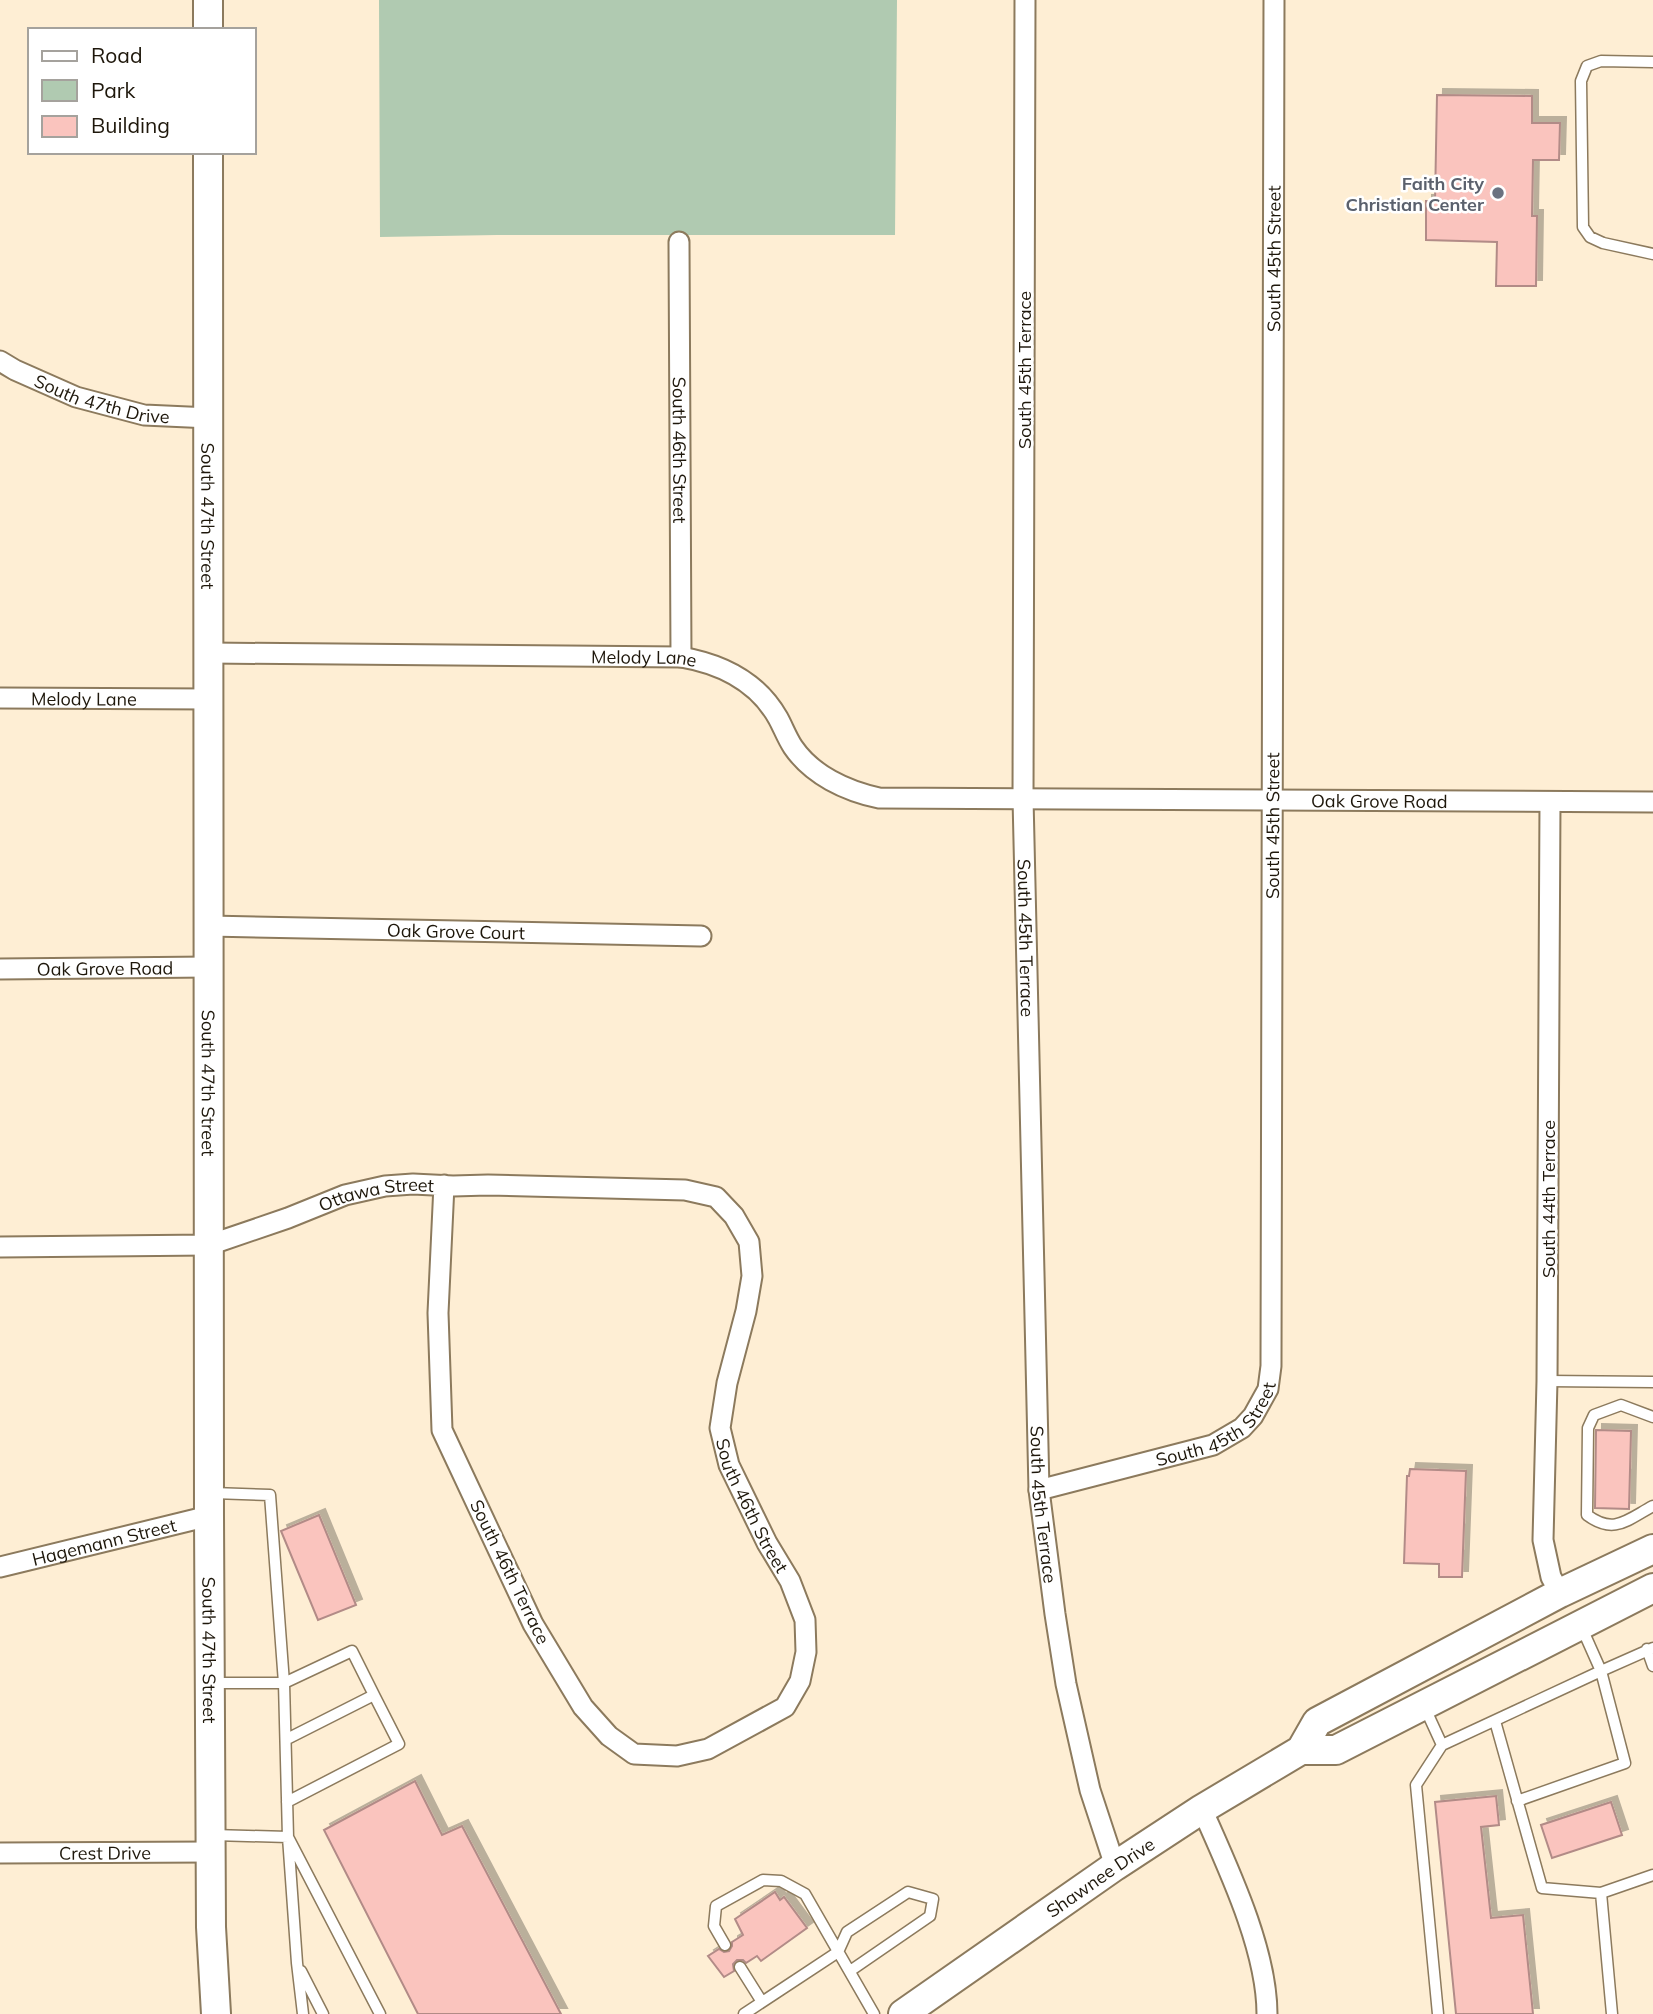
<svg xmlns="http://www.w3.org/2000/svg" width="1653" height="2014" font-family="Mulish,sans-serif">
  <defs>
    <filter id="shadow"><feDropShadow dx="6" dy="-6" stdDeviation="0" flood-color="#0004"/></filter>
  </defs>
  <rect width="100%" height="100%" fill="#feeed4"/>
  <path fill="#b0cab1" d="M379,0H897L895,235H497L380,237Z"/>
  <path fill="#fac4be" stroke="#b28b87" stroke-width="2" filter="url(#shadow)" d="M1437,95L1532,96V123H1560L1559,160H1533L1532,216H1537L1536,286H1496L1497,242L1426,240V201H1435Z
    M1596,1430L1631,1431L1629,1509L1595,1508Z
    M1410,1469L1466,1471L1462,1577H1439V1564L1404,1563L1407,1476H1409Z
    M319,1515L356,1605L318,1620L281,1531Z
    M415,1781L442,1835L462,1826L561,2014H418L324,1830Z
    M1496,1796L1499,1825L1481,1827L1491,1918L1523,1915L1533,2014H1456L1435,1802Z
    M1611,1802L1622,1835L1552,1858L1541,1825Z
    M775,1892L780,1900L784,1897L807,1928L761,1961L757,1956L746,1963L743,1960H737L733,1964L734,1971L724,1977L708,1956L719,1949L724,1952L729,1951L732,1946V1942L743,1935L735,1919Z"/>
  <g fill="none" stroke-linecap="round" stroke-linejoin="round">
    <g stroke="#8c7a5d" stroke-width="13">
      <path id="lane" d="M1653,62L1601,61L1587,66L1581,81L1583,227L1590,237L1603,243L1653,254
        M1547,1381L1653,1382
        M1653,1417L1621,1405L1594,1415L1588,1428L1587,1515C1614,1535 1627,1520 1653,1506
        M213,1493L270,1495L284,1683L352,1651L374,1695L287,1739
        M1647,1649L1653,1666
        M214,1683H284L288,1837L380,2014
        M1425,1708L1442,1745L1601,1671L1581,1626
        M1495,1721L1542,1888L1601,1893L1653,1875
        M1517,1801L1625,1763L1601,1671L1653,1648
        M287,1802L399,1744L374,1695
        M213,1835L288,1837L297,1963L303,2014
        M1601,1893L1612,2014
        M725,1945L714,1926L716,1906L763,1880L781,1881L805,1894L874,2014
        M740,1967L762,2002
        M301,1971L323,2014
        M744,2014L838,1952L847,1932L908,1892L933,1899L930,1916L850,1971
        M1438,2014L1416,1785L1442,1745"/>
    </g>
    <g stroke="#8c7a5d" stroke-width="23">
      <g id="street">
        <path id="s1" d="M1025,0L1023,798L1039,1490L1055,1614L1066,1684L1090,1790L1115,1866"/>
        <path id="s2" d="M679,242L681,657"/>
        <path id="s3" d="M0,361L15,370L76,397L144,415L210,418"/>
        <path id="s4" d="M210,653L681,657C722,664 757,681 778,718C783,727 787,738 793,747C812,775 846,791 879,798L1653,802"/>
        <path id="s5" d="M0,698L210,699"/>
        <path d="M1550,802L1547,1381L1543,1540L1551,1577L1560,1593"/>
        <path id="s6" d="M209,926L701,936"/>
        <path id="s7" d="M0,969L209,967"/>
        <path id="s8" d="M0,1247L209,1245L288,1218L345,1195L385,1186L413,1184L453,1186L488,1185L685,1190L716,1197L734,1216L749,1242L752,1276L746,1311L727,1383L720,1428L729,1465L767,1543L790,1581L805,1620L806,1652L800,1681L785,1707L708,1749L677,1756L634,1754L609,1736L583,1707L533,1624L442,1430L438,1313L444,1185"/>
        <path id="s9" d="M1039,1490L1213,1445L1242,1428L1253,1416L1268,1389L1271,1366L1274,0"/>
        <path id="s10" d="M0,1567L209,1516"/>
        <path d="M1202,1809C1228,1868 1267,1949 1267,2014"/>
        <path id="s11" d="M0,1853L211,1852"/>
      </g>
    </g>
    <g stroke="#8c7a5d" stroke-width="32">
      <g id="secondary">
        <path d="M208,0V30"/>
        <path id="s12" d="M208,152L209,1516L211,1927L216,2014"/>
        <path d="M1301,1750H1336L1653,1588"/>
        <path id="s13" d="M903,2014L1115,1866L1202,1809L1301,1750L1317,1722L1560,1593L1653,1549"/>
      </g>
    </g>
    <use href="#lane" stroke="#fff" stroke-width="10"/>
    <use href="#street" stroke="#fff" stroke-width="19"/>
    <use href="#secondary" stroke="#fff" stroke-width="28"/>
  </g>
  <circle fill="#6b7280" stroke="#fff" stroke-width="2.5" cx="1498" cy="193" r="7"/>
  <g text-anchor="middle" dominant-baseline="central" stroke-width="5" stroke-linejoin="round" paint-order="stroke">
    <g font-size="18" font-weight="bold" fill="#5b616d" stroke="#fff" text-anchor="end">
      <text x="1484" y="183">Faith City<tspan x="1484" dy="21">Christian Center</tspan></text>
    </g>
    <g font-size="18" fill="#1e170b" stroke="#fff">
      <text stroke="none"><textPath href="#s9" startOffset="1391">South 45th Street</textPath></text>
      <text transform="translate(1024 370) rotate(-90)">South 45th Terrace</text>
      <text stroke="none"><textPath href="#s3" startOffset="110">South 47th Drive</textPath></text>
      <text stroke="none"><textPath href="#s2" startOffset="208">South 46th Street</textPath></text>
      <text stroke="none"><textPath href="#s12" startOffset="364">South 47th Street</textPath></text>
      <text stroke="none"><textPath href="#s4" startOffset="434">Melody Lane</textPath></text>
      <text stroke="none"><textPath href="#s5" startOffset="84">Melody Lane</textPath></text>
      <text stroke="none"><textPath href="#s4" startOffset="1225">Oak Grove Road</textPath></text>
      <text stroke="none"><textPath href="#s9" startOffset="824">South 45th Street</textPath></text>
      <text stroke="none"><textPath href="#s6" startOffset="247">Oak Grove Court</textPath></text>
      <text stroke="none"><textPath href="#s1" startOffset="938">South 45th Terrace</textPath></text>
      <text stroke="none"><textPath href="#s7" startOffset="105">Oak Grove Road</textPath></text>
      <text stroke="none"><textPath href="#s12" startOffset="931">South 47th Street</textPath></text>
      <text stroke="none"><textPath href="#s8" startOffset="385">Ottawa Street</textPath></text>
      <text transform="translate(1548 1199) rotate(-90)">South 44th Terrace</text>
      <text stroke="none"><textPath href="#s9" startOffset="194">South 45th Street</textPath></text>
      <text stroke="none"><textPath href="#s8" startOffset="1057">South 46th Street</textPath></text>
      <text stroke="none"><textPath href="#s1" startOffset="1505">South 45th Terrace</textPath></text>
      <text stroke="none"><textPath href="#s10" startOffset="107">Hagemann Street</textPath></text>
      <text transform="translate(510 1572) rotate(64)">South 46th Terrace</text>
      <text stroke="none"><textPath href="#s12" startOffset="1498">South 47th Street</textPath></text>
      <text stroke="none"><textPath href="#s11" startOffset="105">Crest Drive</textPath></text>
      <text stroke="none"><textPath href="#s13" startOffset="240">Shawnee Drive</textPath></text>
    </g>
  </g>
  <rect x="28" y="28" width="228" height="126" fill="#ffffff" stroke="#a5a29d" stroke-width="2"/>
  <rect x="42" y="51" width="35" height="10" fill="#ffffff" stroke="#a5a29d" stroke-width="2"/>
  <text x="91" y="63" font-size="21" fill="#1e170b">Road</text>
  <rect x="42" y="80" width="35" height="21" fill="#b0cab1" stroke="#a5a29d" stroke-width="2"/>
  <text x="91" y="98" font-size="21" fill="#1e170b">Park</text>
  <rect x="42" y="116" width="35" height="21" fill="#fac4be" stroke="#a5a29d" stroke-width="2"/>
  <text x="91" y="133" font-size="21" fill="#1e170b">Building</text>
</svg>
